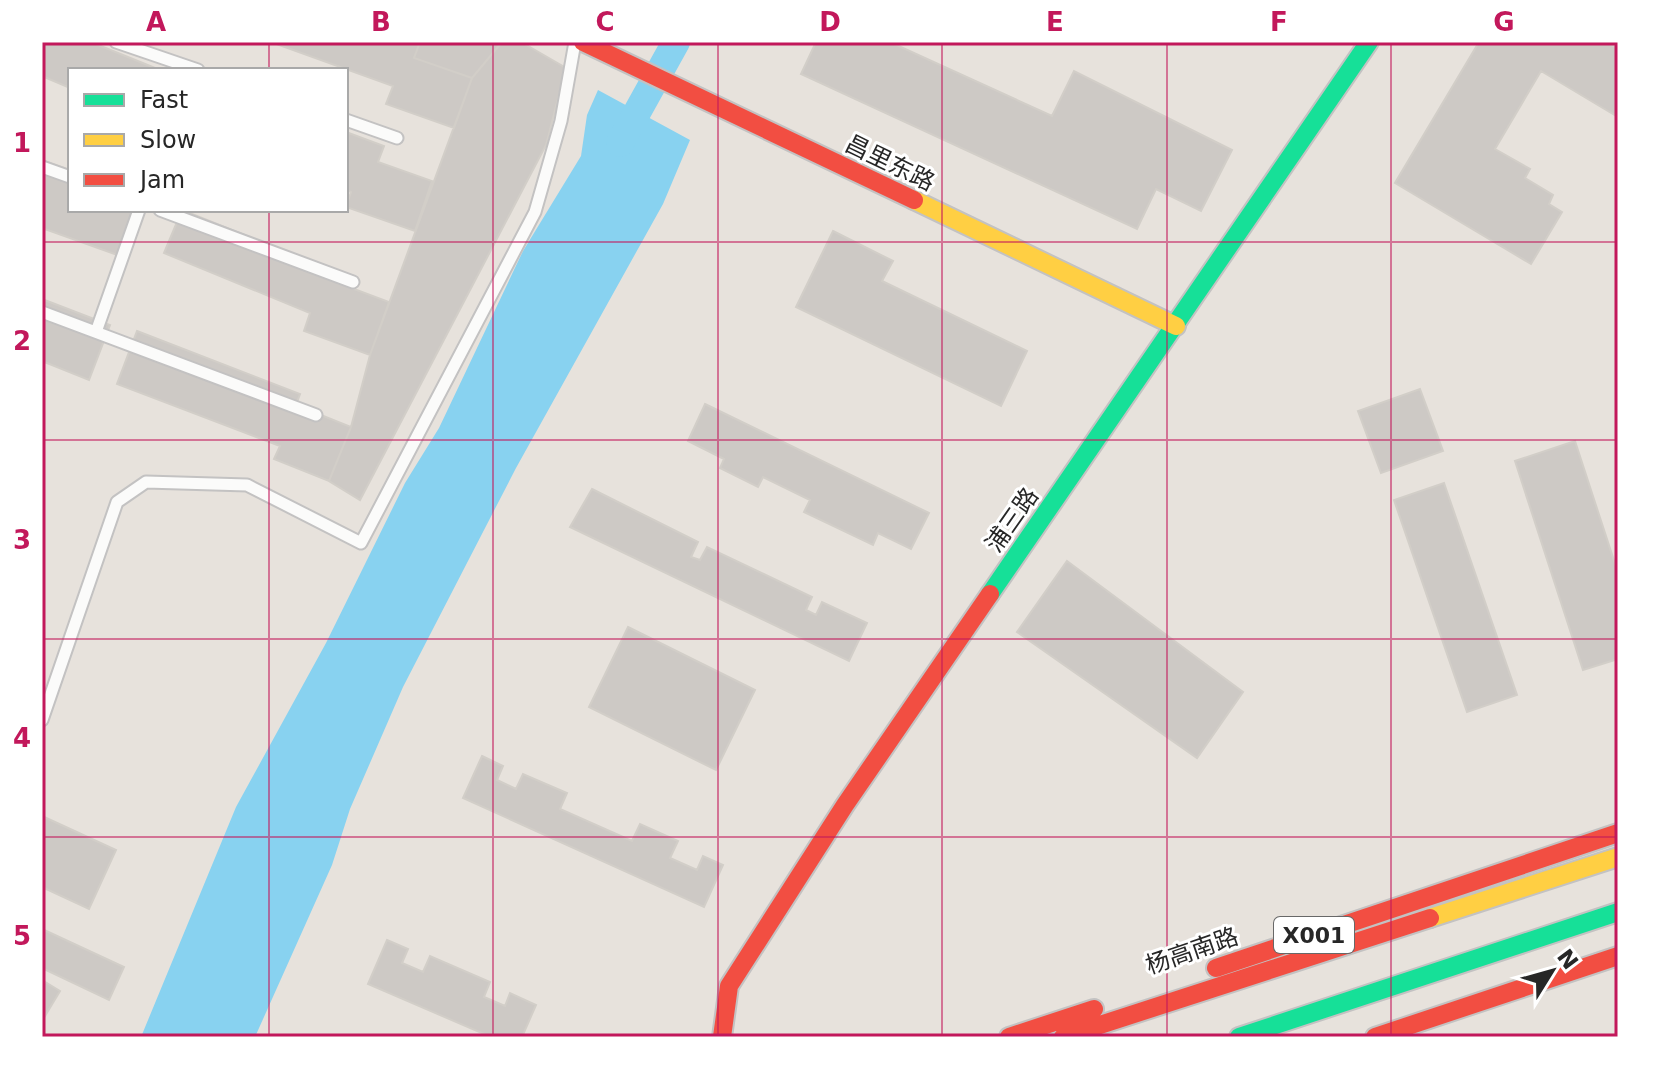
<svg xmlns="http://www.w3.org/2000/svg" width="1660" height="1079" font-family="'DejaVu Sans','Noto Sans SC',sans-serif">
  <rect width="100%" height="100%" fill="#e7e2dc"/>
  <path fill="#88d2f0" d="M598,90L690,140L663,204L516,468L403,687L350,809L332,865L255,1037H141L236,807L326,643L405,483L439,428L523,251L581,156L587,115Z"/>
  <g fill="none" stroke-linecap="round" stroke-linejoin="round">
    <path stroke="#88d2f0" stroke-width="28" d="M620,143L676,42"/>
  </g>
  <path fill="#cdc9c5" stroke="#d2cec8" stroke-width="2" d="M42,42H91L160,70H70V88L42,76Z
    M271,42H420L414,58L472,78L454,128L386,104L393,86Z
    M420,42H502L472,78L414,58Z
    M502,42H521L566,68L546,145L360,500L329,481L351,427L370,355L472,78Z
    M816,42H890L1052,116L1074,71L1232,150L1201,211L1156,189L1137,229L801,74Z
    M1479,42H1606L1618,49V117L1541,71L1495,149L1530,169L1525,178L1553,195L1549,204L1562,212L1531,264L1395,183Z
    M346,132L384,146L378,162L432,181L415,231L346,207L351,192L346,190Z
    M42,160L70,170V210H140L123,257L42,228Z
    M182,210L342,274L338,283L389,302L370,355L304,331L310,313L164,253Z
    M833,231L893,261L882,281L1027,351L1001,406L796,307Z
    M42,299L110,325L89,380L42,361Z
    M137,331L300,394L296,405L351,427L329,481L274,459L280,446L117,384Z
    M1420,389L1443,451L1381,473L1358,411Z
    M705,404L929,513L911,549L878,533L873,545L804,512L810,500L763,477L758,487L720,468L724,459L688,441Z
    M1575,441L1618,573V659L1583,670L1515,461Z
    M1444,483L1517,695L1467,712L1394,500Z
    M592,489L698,542L691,557L700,560L707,547L812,597L806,610L816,615L822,602L867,623L849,661L570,527Z
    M1067,561L1243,692L1197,758L1017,632Z
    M628,627L755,690L716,770L589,707Z
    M482,756L503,766L497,780L516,789L523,774L567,793L560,809L632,841L640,824L678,841L670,858L697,870L703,856L723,865L704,907L463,798Z
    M42,816L116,850L89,909L42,887Z
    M42,929L124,967L109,1000L42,968Z
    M387,940L408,949L402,963L423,972L430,956L490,982L484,997L505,1006L510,993L536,1005L522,1037H491L368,984Z
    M42,980L60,991L42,1021Z"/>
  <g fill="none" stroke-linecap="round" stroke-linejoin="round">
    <g stroke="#c3c2c2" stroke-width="15">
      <path id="lane" d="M116,42L198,70
        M346,120L397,138
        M42,167L70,177
        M160,210L353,282
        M42,312L316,415
        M96,332L139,210
        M42,720L117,502L146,482L247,485L361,543L535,212L561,121L575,42"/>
    </g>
    <g stroke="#c3c2c2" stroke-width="22">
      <path id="fast" d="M990,594L1369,42
        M1239,1037L1618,912"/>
    </g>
    <g stroke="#c3c2c2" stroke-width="22">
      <path id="slow" d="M914,200L1176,326
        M1430,918L1618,857"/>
    </g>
    <g stroke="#c3c2c2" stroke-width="22">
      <path id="jam" d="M583,42L914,200
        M1216,968L1618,833
        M722,1037L729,986L845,805L990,594
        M1009,1037L1094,1009
        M1063,1037L1430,918
        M1375,1037L1618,956"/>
    </g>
    <use href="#lane" stroke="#fbfbfa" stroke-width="11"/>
    <use href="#fast" stroke="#16e098" stroke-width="18"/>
    <use href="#slow" stroke="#ffcf43" stroke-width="18"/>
    <use href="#jam" stroke="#f24e42" stroke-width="18"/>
  </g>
  <path fill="none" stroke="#c2185b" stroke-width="2" stroke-opacity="0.55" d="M269,42V70M493,42V1037M718,42V1037M942,42V1037M1167,42V1037M1391,42V1037M269,210V1037M42,242H1618M42,440H1618M42,639H1618M42,837H1618"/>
  <g text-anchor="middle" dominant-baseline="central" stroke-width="6" stroke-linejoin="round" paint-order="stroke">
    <rect fill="#fff" stroke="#686868" stroke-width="2" x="1274" y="917" width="80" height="36" rx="6"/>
    <g font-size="22" font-weight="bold" fill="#272727">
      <text x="1314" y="935">X001</text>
    </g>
    <g font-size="24" fill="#272727" stroke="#fff">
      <text transform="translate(890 163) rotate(26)">昌里东路</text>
      <text transform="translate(1012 520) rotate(-55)">浦三路</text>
      <text transform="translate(1192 951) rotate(-19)">杨高南路</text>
    </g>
  </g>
  <rect width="1660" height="1079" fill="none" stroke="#ffffff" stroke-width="88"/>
  <rect x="68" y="68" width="280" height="144" fill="#ffffff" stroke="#a9a9a9" stroke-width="2"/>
  <rect x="84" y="94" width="40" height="12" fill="#16e098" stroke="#a9a9a9" stroke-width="2"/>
  <text x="140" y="108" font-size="24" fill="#272727">Fast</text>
  <rect x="84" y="134" width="40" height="12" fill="#ffcf43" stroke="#a9a9a9" stroke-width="2"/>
  <text x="140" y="148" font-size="24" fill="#272727">Slow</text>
  <rect x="84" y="174" width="40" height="12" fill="#f24e42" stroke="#a9a9a9" stroke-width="2"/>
  <text x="140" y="188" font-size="24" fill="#272727">Jam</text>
  <g transform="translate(1552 971) rotate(53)" stroke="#ffffff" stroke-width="6" paint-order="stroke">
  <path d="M0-6L14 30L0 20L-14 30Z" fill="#272727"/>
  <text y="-12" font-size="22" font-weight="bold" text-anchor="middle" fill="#272727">N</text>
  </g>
  <rect x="44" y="44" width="1572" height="991" fill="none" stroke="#c2185b" stroke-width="3"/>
  <g font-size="26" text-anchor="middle" font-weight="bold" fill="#c2185b">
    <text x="156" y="31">A</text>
    <text x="381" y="31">B</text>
    <text x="605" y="31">C</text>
    <text x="830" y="31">D</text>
    <text x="1055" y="31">E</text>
    <text x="1279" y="31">F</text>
    <text x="1504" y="31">G</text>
    <text x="22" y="152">1</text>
    <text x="22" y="350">2</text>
    <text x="22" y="549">3</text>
    <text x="22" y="747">4</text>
    <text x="22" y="945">5</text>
  </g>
</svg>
